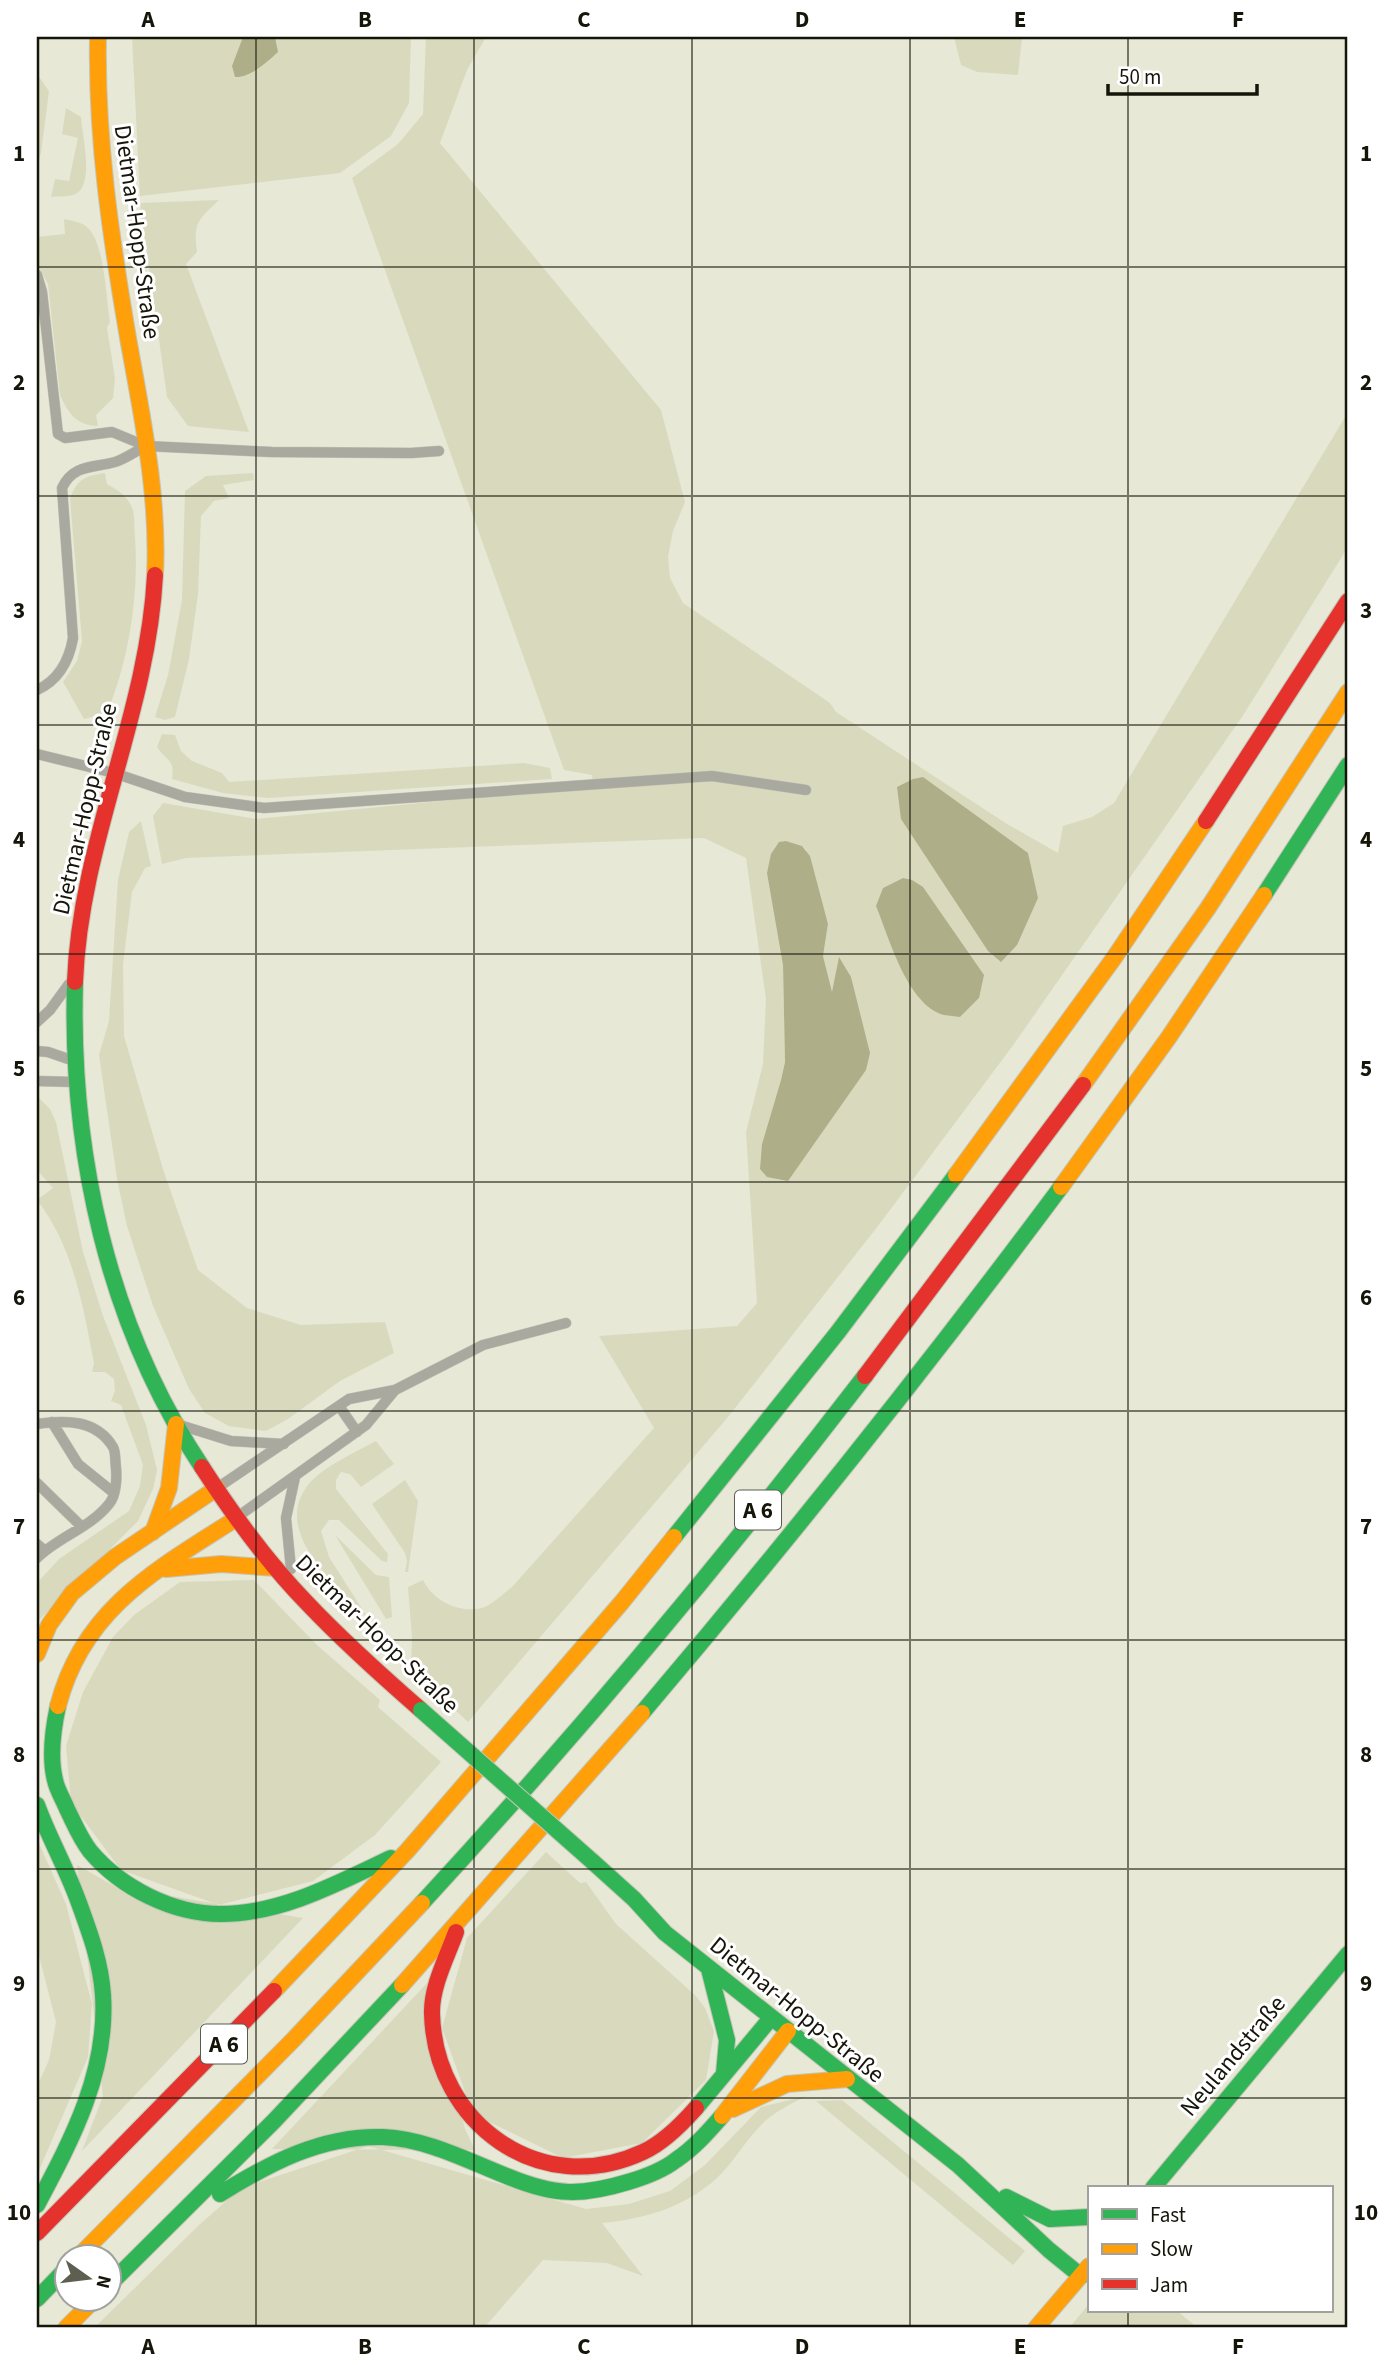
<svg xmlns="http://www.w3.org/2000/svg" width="1385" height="2365" font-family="'Source Sans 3',sans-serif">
  <rect width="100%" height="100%" fill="#e7e8d6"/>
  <path fill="#d9dabd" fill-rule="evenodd" d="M132,37H411L409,103L391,136L340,173L140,196Z
    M426,37H486L467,70L440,143L661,410L685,502L673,531L668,557L670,578L683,603L830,703L836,712L1007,824L1058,853L1063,826L1092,817L1114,803L1348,412V547L1242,717L1014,1044L878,1226L728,1417L468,1722L411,1669L412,1638L408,1587L423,1580C433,1601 461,1615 485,1607C494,1603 504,1593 512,1587L654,1428L599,1336L737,1326L757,1303L746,1132L763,1064L766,999L746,858L704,838L186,858L162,864L153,816L163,803L256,819L593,786L592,775L564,770L352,178L398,144L423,114ZM786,841L802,846L806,850L828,924L823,956L832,995L762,1152V1144L781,1080L785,1062L783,965ZM903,878L979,998L960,1017L883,888Z
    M954,37H1022L1018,75L977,72L961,65Z
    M37,74L49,91L41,153L39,160H37V154L39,153Z
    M66,108L81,117C82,136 96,188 73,195C66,197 57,196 51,197L55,179L69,181L78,138L62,134Z
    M219,200C198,220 193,223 197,252L186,264L249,432L188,426L167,397L140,203Z
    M64,219C73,221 83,222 89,229C105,247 106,298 110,322L107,328L115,378L113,398L96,415L98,426C76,425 69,414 60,395L48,284L37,264V237L65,234Z
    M105,473L107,484C119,491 128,496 133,510C135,518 134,529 135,537C139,596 129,659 107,713L84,719L63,682L77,661L82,641L70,499C77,479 85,476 105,473Z
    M253,473L254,480L223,485L229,498L214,501L201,516L198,594L189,659L175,717L165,720L155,717L168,675L182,600L185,491L206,476Z
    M162,734L175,735L181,751L192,761L222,773L229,782L524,763L550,768L552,779L268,798L223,793L172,779C175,758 166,761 157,747Z
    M141,821L151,866L145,868L132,892L123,964L124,1036L163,1169L198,1270L247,1308L301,1325L385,1322L394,1353L340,1381L288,1419L266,1431L229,1426L205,1413L189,1389L153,1306L127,1226L117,1179L99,1055L109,1021L118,880L129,832Z
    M37,1096L50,1109L56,1122L83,1252L103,1316L146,1425L157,1470L153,1489L138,1521L37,1622V1583L59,1559L129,1511L140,1486L143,1465L121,1405L111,1401L115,1391L114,1379L105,1372H92L94,1363C83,1306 73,1246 37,1200L53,1188L37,1170Z
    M376,1441L394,1464L361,1487L350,1474L341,1472L336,1480V1489L388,1554L387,1562L382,1561L339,1520H329L321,1531L329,1557L369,1620C340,1588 270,1533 308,1485C322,1467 356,1452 376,1441Z
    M405,1480L418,1501L408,1572H405L407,1561L405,1553L372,1504Z
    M335,1535L376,1575L389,1577L392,1617L386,1619Z
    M254,1580L317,1645L380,1700L378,1707L441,1762L375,1835L313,1881L219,1905L121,1870L71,1803L66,1746L83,1692L113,1637L134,1615L180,1582Z
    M37,1839L66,1904L92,2004L88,2057L37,2175V2086L49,2060L56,2022L37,1948Z
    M546,1852L580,1883L586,1882L616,1924L696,1996L705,2008L714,2031L706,2080L642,2143L563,2158L473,2114L442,2028L467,1938Z
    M77,1865L116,1887L303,1918L82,2151L103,2096Z
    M428,1982L465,2129L475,2150L272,2149Z
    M806,2096C792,2103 777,2111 765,2121C747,2138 734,2162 716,2179C683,2208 644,2219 602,2223L643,2276L607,2263L543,2260L484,2328H94L199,2225L241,2188L368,2146L586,2209L629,2204L670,2191L705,2165L761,2107Z
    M842,2100L1025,2251L1013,2265L816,2101Z
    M1089,2304V2311H1177L1198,2328H1069Z"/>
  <path fill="#aeaf88" d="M243,37H275L278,52C267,62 250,78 235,77L232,66Z
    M923,777L1028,853L1038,898L1017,945L1001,962L988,951L901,819L897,787L913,779Z
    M786,841L802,846L810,856L828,924L823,956L832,992L839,957L851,977L870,1053L866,1070L788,1181L767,1177L760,1169L762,1144L781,1080L785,1062L783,965L767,873L771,854L779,842Z
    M903,878L912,880L923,887L984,975L979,998L960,1017C955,1016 949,1016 944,1015C907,1005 889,937 876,906L883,888Z"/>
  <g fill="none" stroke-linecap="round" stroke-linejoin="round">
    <g stroke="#c4c5b7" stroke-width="11">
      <path id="lane" d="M37,275L42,292L58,434L65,438L112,432L146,446L272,452L411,453L439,451
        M37,690C59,680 69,661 73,638L62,488C73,464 94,468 115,462C125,459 136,451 146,446
        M37,754L114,773L185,797L264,808L712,776L806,790
        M37,1022L50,1010L69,984
        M37,1051L48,1052L74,1061
        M37,1081L75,1082
        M339,1406L357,1432
        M52,1422L78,1464L114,1493
        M37,1424C65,1420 96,1419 113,1447C116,1452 115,1462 116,1468C117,1479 116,1496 109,1504C90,1528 58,1537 37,1558
        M183,1426L231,1441L284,1444
        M37,1483L82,1527
        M223,1484L349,1399L395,1390L483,1345L566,1323
        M240,1515L366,1425L395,1390
        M37,1544L45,1551
        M291,1569L286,1518L295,1477"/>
    </g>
    <g stroke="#c4c5b7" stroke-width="18">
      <path id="fast" d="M1264,895L1348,765
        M75,982C70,1151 107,1324 202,1467
        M674,1537L838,1332L956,1175
        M58,1706C53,1729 49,1756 55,1780C57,1790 63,1799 67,1809C74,1823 80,1838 90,1851C121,1888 173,1914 221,1914C281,1914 338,1883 391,1858
        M642,1713C787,1542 927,1367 1061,1187
        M37,1805C49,1838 67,1869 79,1903C90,1933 101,1963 103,1995C108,2072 72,2139 37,2205
        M593,1862L634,1899L665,1933L958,2165L1049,2250L1081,2276
        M422,1903C577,1735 725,1558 865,1376
        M709,1969L727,2040L724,2073
        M696,2108L771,2018
        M1153,2188L1348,1954
        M220,2194C270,2163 322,2135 383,2137C428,2139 468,2161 509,2177C555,2196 582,2196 628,2182C645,2177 662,2171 676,2160C694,2148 708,2132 722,2116
        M1006,2197L1050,2219L1089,2217
        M108,2286L274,2121L402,1985
        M37,2299L66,2269"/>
    </g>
    <g stroke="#c4c5b7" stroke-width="18">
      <path id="slow" d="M98,37C96,139 111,238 128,338C142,416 159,496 155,575
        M1083,1085L1208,908L1348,692
        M956,1175L1114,958L1206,821
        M1061,1187L1169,1037L1264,895
        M153,1532L169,1488L176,1424
        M166,1569L221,1564L276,1568
        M37,1654L49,1625L72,1593L115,1557L217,1488
        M58,1706C83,1608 159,1568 237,1518
        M402,1985L642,1713
        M274,1991L407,1851L622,1602L674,1537
        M733,2109L787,2084L847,2079
        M722,2116L788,2031
        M79,2256L293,2040L422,1903
        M66,2328L96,2298
        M1036,2328L1089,2266"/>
    </g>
    <g stroke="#c4c5b7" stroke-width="18">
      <path id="jam" d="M1206,821L1348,601
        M75,982C80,842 148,714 155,575
        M865,1376L1083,1085
        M202,1467C233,1515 267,1562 307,1603C343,1641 382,1676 421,1710
        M456,1932C447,1957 431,1987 432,2014C435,2123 540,2200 643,2152C663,2143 681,2125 696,2108
        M37,2233L274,1991"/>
    </g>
    <use href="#lane" stroke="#a9a9a0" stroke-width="10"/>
    <use href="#fast" stroke="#30b455" stroke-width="16"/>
    <use href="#slow" stroke="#ff9f0a" stroke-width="16"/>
    <use href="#jam" stroke="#e5322d" stroke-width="16"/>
    <g stroke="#c4c5b7" stroke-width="18" stroke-linecap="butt">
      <path id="fast-bridge" d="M421,1710L593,1862"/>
    </g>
    <use href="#fast-bridge" stroke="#30b455" stroke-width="16"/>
  </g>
  <path fill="none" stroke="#15150a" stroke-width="2" stroke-opacity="0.55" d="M256,37V2328M474,37V2328M692,37V2328M910,37V2328M1128,37V2188M37,267H1348M37,496H1348M37,725H1348M37,954H1348M37,1182H1348M37,1411H1348M37,1640H1348M37,1869H1348M37,2098H1348M1128,2311V2328"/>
  <g text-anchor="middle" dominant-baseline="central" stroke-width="6" stroke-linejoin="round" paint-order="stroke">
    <g fill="#fff" stroke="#5b5b54" stroke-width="2">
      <rect x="735" y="1490.5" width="46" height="39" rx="5"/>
      <rect x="201" y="2024.5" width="46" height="39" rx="5"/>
    </g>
    <g font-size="23" font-weight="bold" fill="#15150a">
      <text x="758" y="1510">A 6</text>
      <text x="224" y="2044">A 6</text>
    </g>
    <g font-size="24" fill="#15150a" stroke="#fff">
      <text transform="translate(137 232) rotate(82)">Dietmar-Hopp-Straße</text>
      <text transform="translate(85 809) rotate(-77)">Dietmar-Hopp-Straße</text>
      <text transform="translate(377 1634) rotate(44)">Dietmar-Hopp-Straße</text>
      <text transform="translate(797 2010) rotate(39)">Dietmar-Hopp-Straße</text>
      <text transform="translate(1233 2056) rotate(-50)">Neulandstraße</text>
    </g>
  </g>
  <rect width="1385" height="2365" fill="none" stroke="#ffffff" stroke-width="77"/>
  <rect x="1088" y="2186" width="245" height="126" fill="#ffffff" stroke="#a1a19d" stroke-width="2"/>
  <rect x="1102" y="2209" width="35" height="10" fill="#30b455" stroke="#a1a19d" stroke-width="2"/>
  <text x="1150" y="2222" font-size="21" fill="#15150a">Fast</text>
  <rect x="1102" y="2244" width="35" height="10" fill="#ff9f0a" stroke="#a1a19d" stroke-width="2"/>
  <text x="1150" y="2256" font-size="21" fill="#15150a">Slow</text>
  <rect x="1102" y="2279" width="35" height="10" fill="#e5322d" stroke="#a1a19d" stroke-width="2"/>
  <text x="1150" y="2292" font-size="21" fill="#15150a">Jam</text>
  <g transform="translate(88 2278) rotate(104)"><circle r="33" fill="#ffffff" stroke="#a1a19d" stroke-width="2"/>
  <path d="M0-5L12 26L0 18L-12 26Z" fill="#5e5f51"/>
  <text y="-10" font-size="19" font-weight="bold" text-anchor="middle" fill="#15150a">N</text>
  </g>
  <path d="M1108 84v10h149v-10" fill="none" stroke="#15150a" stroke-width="3.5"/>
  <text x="1119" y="84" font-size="21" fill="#15150a" stroke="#ffffff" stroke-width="5" paint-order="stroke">50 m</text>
  <rect x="38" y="38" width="1308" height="2288" fill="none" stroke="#15150a" stroke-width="2.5"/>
  <g font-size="23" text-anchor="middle" font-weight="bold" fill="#15150a">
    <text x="148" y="27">A</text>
    <text x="365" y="27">B</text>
    <text x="584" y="27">C</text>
    <text x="802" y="27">D</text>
    <text x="1020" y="27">E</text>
    <text x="1238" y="27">F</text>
    <text x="19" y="161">1</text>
    <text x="1366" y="161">1</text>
    <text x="19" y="390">2</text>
    <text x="1366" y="390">2</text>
    <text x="19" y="618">3</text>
    <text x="1366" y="618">3</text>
    <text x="19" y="847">4</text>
    <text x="1366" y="847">4</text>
    <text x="19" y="1076">5</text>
    <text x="1366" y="1076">5</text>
    <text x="19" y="1305">6</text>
    <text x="1366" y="1305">6</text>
    <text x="19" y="1534">7</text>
    <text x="1366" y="1534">7</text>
    <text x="19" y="1762">8</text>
    <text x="1366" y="1762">8</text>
    <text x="19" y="1991">9</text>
    <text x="1366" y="1991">9</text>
    <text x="19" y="2220">10</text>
    <text x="1366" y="2220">10</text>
    <text x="148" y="2354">A</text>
    <text x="365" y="2354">B</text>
    <text x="584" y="2354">C</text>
    <text x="802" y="2354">D</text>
    <text x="1020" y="2354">E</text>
    <text x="1238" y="2354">F</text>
  </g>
</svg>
